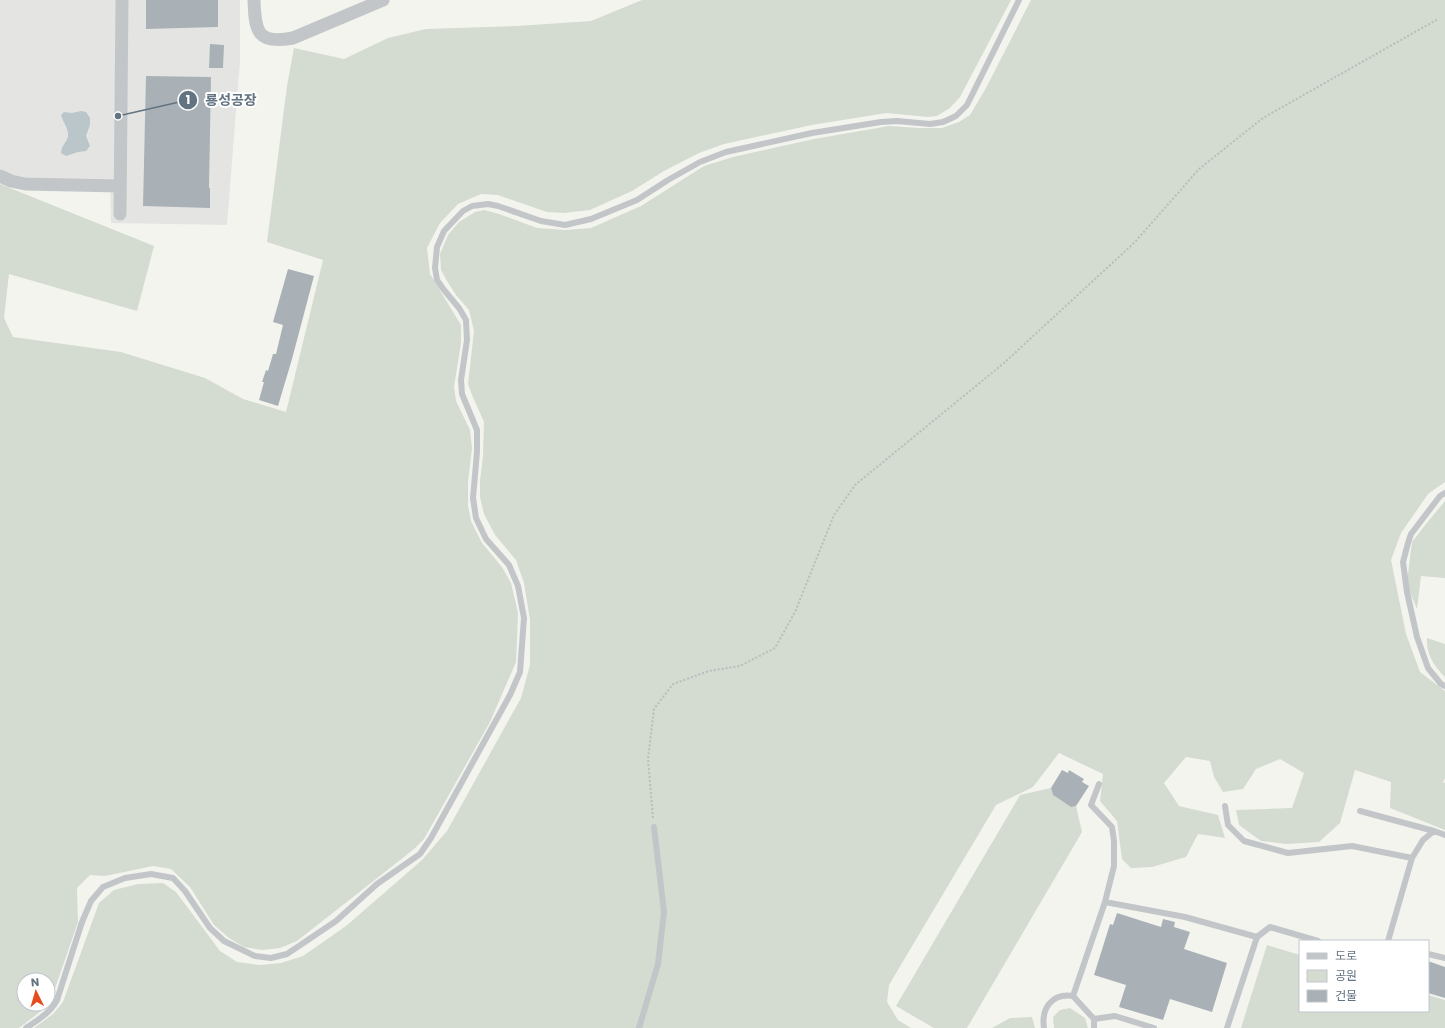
<svg xmlns="http://www.w3.org/2000/svg" width="1445" height="1028" font-family="Poppins,'Noto Sans KR',sans-serif">
  <rect width="100%" height="100%" fill="#f4f4ef"/>
  <path fill="#e4e5e3" d="M0,0H240V61L227,225L111,223L110,180H25L0,171Z"/>
  <path fill="#d4dbd0" d="M642,0H1011L960,97L950,108L937,116L928,117L886,113L812,125L724,144L699,153L664,171L632,191L590,210L564,213L547,212L498,195L481,194L458,204L440,223L427,248L430,274L461,325V343L454,387L456,401L470,430L472,448L468,482V506L471,521L482,543L502,567L511,583L518,613L517,639L516,662L490,722L424,839L415,848L404,857L297,941L280,948L262,950L244,947L229,938L214,925L190,887L171,869L153,866L105,876L90,875L77,888L78,922L51,1000L48,1004V980H24V1004H48L45,1008L19,1028H0V184L154,246L137,311L9,274L4,318L13,337L121,352L205,378L243,399L286,412L323,260L267,242L287,86L294,48L344,59L388,38L426,29L517,26L591,21Z
    M1031,0H1445V482L1428,494L1401,533L1391,560L1406,634L1420,672L1445,691V778L1443,782L1445,783V830L1390,808L1391,782L1355,770L1340,823L1319,842L1286,844L1261,841L1239,825L1236,810L1292,808L1304,773L1280,759L1256,769L1243,789L1223,792L1214,777L1210,761L1186,757L1164,783L1179,806L1218,815L1225,838L1198,834L1186,857L1152,867L1131,868L1122,859L1117,821L1100,801L1103,774L1059,753L1033,787L996,805L889,985L887,1002L898,1020L911,1028H34L53,1014L63,1002L99,903L114,890L138,884L163,883L176,892L220,951L237,962L260,965L281,963L303,956L346,926L422,860L447,831L521,698L530,665V620L524,583L516,560L495,535L484,514L480,497V481L483,456L484,422L472,395L468,384L474,331L469,310L456,295L447,281L441,270L440,254L448,235L459,222L475,212L484,210L499,214L537,228L565,230L591,228L641,206L704,166L733,157L814,139L889,126L919,128H942L959,122L970,115L986,88Z
    M1445,501V578L1421,576L1417,609L1408,588V574L1412,542L1426,524Z
    M1427,638L1445,644V677C1434,666 1426,654 1427,638Z
    M1051,788L1053,795L1071,807L1076,806L1082,832L967,1028H934L896,1006L1020,795Z
    M1267,945L1300,955V1011H1428V995L1445,1000V1028H1241Z
    M1070,1008L1085,1018L1088,1028H1054L1053,1017L1060,1010Z
    M1032,1017L1035,1028H992L1010,1018Z"/>
  <path fill="#bac6ca" d="M81,111L86,112L90,118V125L86,136L90,146L86,151L78,152L66,156L61,153C61,146 66,143 68,137C69,128 63,123 61,115L64,112L72,113Z"/>
  <path fill="#a9b1b6" d="M146,0H218V27L146,29Z
    M210,44L224,45L223,68H209Z
    M146,76L211,77L209,188H210V208L143,206Z
    M288,269L314,276L292,359L278,406L259,400L264,382H262L266,370L268,371L273,354H276L283,325L273,322Z
    M1062,770L1068,773L1069,770L1084,779L1082,782L1089,786L1076,806L1071,807L1053,795L1051,788Z
    M1117,913L1161,927L1163,919L1175,922L1174,927L1190,932L1184,949L1227,963L1212,1012L1170,999L1163,1020L1119,1007L1126,985L1094,975L1110,924L1113,925Z
    M1428,961L1445,967V998L1428,993Z"/>
  <g fill="none" stroke-linecap="round" stroke-linejoin="round">
    <path stroke="#babcbe" stroke-width="2" stroke-dasharray="2 2" stroke-linecap="butt" d="M653,818L648,759L654,709L673,684L709,671L740,666L775,648L795,612L834,515L855,485L1004,363L1135,242L1199,169L1263,118L1438,19"/>
    <path stroke="#c3c6c9" stroke-width="6" d="M1445,493L1440,496L1411,534L1408,543L1403,562L1407,592L1417,637L1428,668L1441,684L1445,686
      M1099,784L1091,805L1112,827L1114,841V866L1105,902L1073,996L1094,1019L1115,1016L1154,1028
      M1225,806L1228,825L1244,841L1288,853L1352,846L1412,858
      M1360,811L1434,831
      M1105,902L1185,917L1257,937
      M1388,941L1412,858L1423,840L1434,831L1445,835
      M1428,954L1445,958
      M1094,1019V1028
      M26,1028C38,1020 50,1013 57,1000L82,922L91,901L103,887L125,878L151,874L173,878L185,891L210,928L224,941L255,956L271,958L287,954L336,921L377,884L420,854L431,838L510,695L520,672L524,618L518,586L509,565L486,539L476,518L473,498L477,452V430L462,394L461,380L467,340L466,320L459,308L444,290L437,280L435,268L437,247L444,231L463,211L472,206L488,204L498,206L541,221L565,225L591,219L637,200L668,180L700,162L726,152L812,133L881,122L897,121L930,124L943,122L956,116L967,105L1019,0
      M639,1028L658,964L664,912L654,827
      M1044,1028C1041,1008 1052,993 1073,996
      M1227,1028L1257,937L1270,927L1318,941"/>
    <path stroke="#c3c6c9" stroke-width="13" d="M254,0C255,31 257,45 293,38L383,0
      M0,176L11,181L25,184L120,186
      M120,214L122,0"/>
  </g>
  <path fill="none" stroke="#627381" stroke-width="1.5" d="M118 116L188 100"/>
  <g fill="#627381" stroke="#fff" stroke-width="1.5">
    <circle cx="118" cy="116" r="4"/>
    <circle cx="188" cy="100" r="10"/>
  </g>
  <g font-size="12" text-anchor="middle" font-weight="bold" fill="#fff">
    <text x="188" y="104">1</text>
  </g>
  <g font-size="14" text-anchor="middle" font-weight="bold" fill="#627381" stroke="#fff" stroke-width="4" stroke-linejoin="round" paint-order="stroke">
    <text x="231" y="105">룡성공장</text>
  </g>
  <rect x="1299" y="940" width="130" height="72" fill="#ffffff" stroke="#c0c7cd"/>
  <rect x="1307" y="953" width="20" height="6" fill="#c3c6c9" stroke="#c0c7cd"/>
  <text x="1335" y="960" font-size="12" fill="#627381">도로</text>
  <rect x="1307" y="970" width="20" height="12" fill="#d4dbd0" stroke="#c0c7cd"/>
  <text x="1335" y="980" font-size="12" fill="#627381">공원</text>
  <rect x="1307" y="990" width="20" height="12" fill="#a9b1b6" stroke="#c0c7cd"/>
  <text x="1335" y="1000" font-size="12" fill="#627381">건물</text>
  <g transform="translate(36 992) rotate(355)"><circle r="19" fill="#ffffff" stroke="#c0c7cd"/>
  <path d="M0-3L7 15L0 10L-7 15Z" fill="#e54b1e"/>
  <text y="-6" font-size="11" font-weight="bold" text-anchor="middle" fill="#627381">N</text>
  </g>
</svg>
